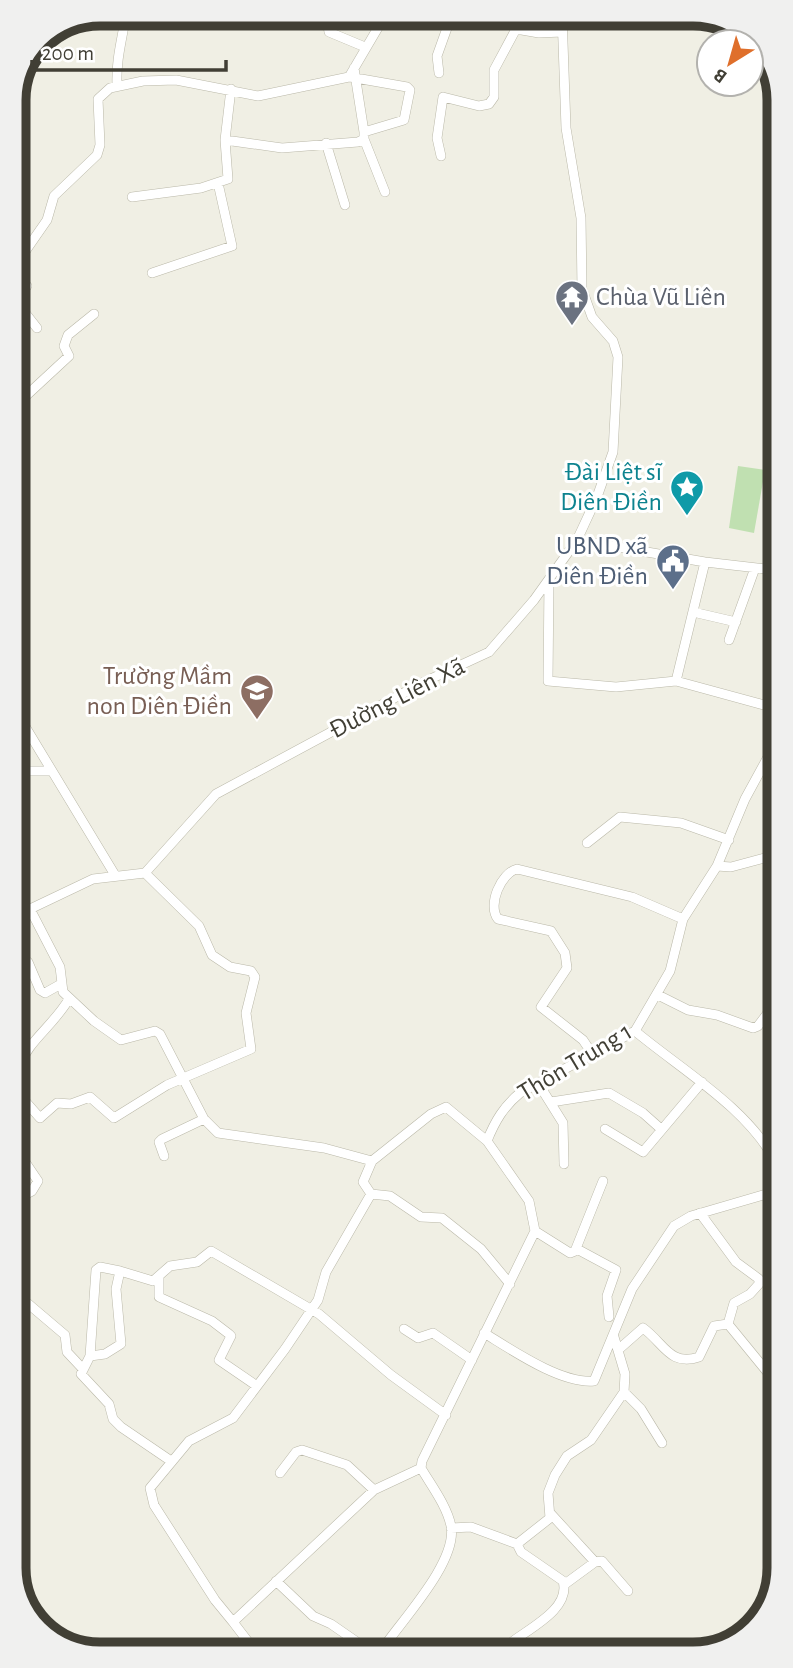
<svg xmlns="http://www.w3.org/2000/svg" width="793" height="1668" font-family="'Alegreya Sans',sans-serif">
  <rect width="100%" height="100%" fill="#f0efe4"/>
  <path fill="#c0e0b1" d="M738,466L765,470L754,533L729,528Z"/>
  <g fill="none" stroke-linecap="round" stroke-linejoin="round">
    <g stroke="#bab8a8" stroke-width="10">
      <path id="minor" d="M326,14L329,32L365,47
        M516,14V29
        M562,14L566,128L581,218L582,289L592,317L613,341L618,357L613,452L597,497L577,540
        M516,29L539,33L562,32
        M439,73L437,56L452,14
        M350,77L407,87L410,90L404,120L364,132
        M117,85C116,59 122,40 126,14
        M231,89L225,140L282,148L358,142L364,139V132L354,68
        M364,139L385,192
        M326,143L345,205
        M441,156L437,138L443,97L479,106L489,104L494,97V70L516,29
        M132,197L201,188L228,179L225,140
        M15,266L47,220L54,196L97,155L100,145L98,99L110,88L143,81L176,80L258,96L349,77L386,14
        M152,273L232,246L218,183
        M15,299L27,286
        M15,300L37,328
        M15,406L69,356L64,346L68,335L94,314
        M16,486L25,479
        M549,580L548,681L616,687L676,681L775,708
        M693,612L736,622
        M729,640L755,568
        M676,681L705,562
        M17,713L115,875
        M761,770H776
        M17,771H52
        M587,843L620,817L681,823L729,840
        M717,866L731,867L776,855
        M30,909L60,967L63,992L94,1021L121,1040L155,1031L160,1034L204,1119L218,1133L324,1148L372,1161L431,1114L446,1107L487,1141
        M18,911L30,909L93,879L145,873L216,794L424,682L489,652L534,600L577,540L705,562L775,570
        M18,960L28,962L40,990L45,993L61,984
        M658,995L688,1010L717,1015L753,1028L758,1026L770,1010H777
        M635,1031C683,1071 748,1108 777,1164
        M593,1055L583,1040L541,1007L567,968L565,953L551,931L498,919C487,905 501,873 517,869L632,897L683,919
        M18,1068C29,1040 52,1027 69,999
        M538,1083L563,1123L564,1164
        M18,1093L40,1118L57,1103L71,1104L90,1097L114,1118L167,1085L251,1049L246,1013L255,977L251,971L230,967L212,955L199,926L145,873
        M551,1102L609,1093L643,1113L661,1129
        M605,1129L643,1152L702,1082
        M19,1153L38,1181L32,1191L19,1198
        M164,1156L159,1142L162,1139L204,1119
        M371,1194L390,1196L421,1217L442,1218L481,1249L510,1284
        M535,1231L570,1253L575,1251L603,1181
        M577,1249L616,1270L607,1296L609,1317
        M159,1278V1297L212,1321L229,1334L231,1336L219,1360L257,1386
        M19,1296L65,1335L67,1352L82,1368
        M728,1324L773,1379
        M404,1329L418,1338L433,1333L472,1360
        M484,1333C512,1350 561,1384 594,1381L632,1289L674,1226L691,1216L777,1191
        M618,1350L643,1328C664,1343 670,1367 699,1357L714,1326L728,1324L734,1303L750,1294L759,1284V1279L736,1262L700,1213
        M90,1356L96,1270L100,1267L120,1271
        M624,1392L641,1409L662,1443
        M171,1461L121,1427L113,1419L109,1404L81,1374L90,1356L105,1354L121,1344L116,1289L120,1271L153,1281L170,1266L197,1262L211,1251L319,1314L391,1375L446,1415
        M280,1473L296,1452L302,1450L347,1465L374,1490
        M551,1514L595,1562L565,1584
        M451,1528L471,1527L517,1544L550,1518L548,1493L555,1475L567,1456L591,1440L624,1392L625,1374L614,1337
        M595,1562L602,1561L628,1591
        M276,1581L313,1616L331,1624L370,1651
        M233,1622L215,1600L154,1505L150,1488L189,1441L233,1418L285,1349L318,1300L326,1272L371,1194L363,1182L372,1161
        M502,1650C520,1632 572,1612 563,1581L521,1552L517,1544
        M381,1651C400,1622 458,1562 451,1526C447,1506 431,1485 421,1468L422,1461L535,1231L529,1201L487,1141C495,1121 504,1106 520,1093L635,1031L670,971L683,919L717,866L745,799L775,744
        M256,1652L233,1622L374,1490L421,1468"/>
    </g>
    <use href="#minor" stroke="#fff" stroke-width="9"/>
  </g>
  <defs>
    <g id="temple-pin" transform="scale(1.75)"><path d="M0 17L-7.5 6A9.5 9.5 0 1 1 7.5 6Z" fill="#6b7280" stroke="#fff"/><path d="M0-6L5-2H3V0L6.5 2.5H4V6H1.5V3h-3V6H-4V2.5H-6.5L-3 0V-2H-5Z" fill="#fff"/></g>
    <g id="sight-pin" transform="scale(1.75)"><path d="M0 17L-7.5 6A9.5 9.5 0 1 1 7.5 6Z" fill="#0f9aa8" stroke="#fff"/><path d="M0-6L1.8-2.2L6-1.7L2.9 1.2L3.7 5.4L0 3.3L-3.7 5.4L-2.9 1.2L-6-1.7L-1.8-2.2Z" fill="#fff"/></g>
    <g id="civic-pin" transform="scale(1.75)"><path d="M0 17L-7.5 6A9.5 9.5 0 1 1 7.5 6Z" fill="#5c6f8a" stroke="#fff"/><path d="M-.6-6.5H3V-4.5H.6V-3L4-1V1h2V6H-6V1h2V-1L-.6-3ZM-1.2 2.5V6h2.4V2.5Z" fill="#fff"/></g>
    <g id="school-pin" transform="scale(1.75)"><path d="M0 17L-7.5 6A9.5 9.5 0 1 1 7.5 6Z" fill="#8d6e63" stroke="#fff"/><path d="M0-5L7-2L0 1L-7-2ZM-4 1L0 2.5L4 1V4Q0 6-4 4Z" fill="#fff"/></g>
  </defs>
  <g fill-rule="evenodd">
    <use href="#temple-pin" x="572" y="297"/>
    <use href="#sight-pin" x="687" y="487"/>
    <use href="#civic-pin" x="673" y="561"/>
    <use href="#school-pin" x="257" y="691"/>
  </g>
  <g text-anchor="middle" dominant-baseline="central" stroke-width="6" stroke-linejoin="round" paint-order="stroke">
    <g font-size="26" fill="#5b616d" stroke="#fff" text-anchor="start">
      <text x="596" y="297">Chùa Vũ Liên</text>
    </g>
    <g font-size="26" fill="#0d838f" stroke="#fff" text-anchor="end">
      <text x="662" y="472">Đài Liệt sĩ<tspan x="662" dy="30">Diên Điền</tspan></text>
    </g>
    <g font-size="26" fill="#4e5e75" stroke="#fff" text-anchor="end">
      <text x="648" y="546">UBND xã<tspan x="648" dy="30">Diên Điền</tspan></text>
    </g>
    <g font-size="26" fill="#785e54" stroke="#fff" text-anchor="end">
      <text x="232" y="676">Trường Mầm<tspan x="232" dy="30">non Diên Điền</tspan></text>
    </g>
    <g font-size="26" fill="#413f35" stroke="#fff">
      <text transform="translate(397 698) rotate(-27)">Đường Liên Xã</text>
      <text transform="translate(575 1062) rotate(-31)">Thôn Trung 1</text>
    </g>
  </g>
  <path d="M0 0H793V1668H0ZM100 26H693A74 74 0 0 1 767 100V1568A74 74 0 0 1 693 1642H100A74 74 0 0 1 26 1568V100A74 74 0 0 1 100 26Z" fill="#f0f0ef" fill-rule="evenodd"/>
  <path fill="none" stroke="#413f35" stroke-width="9" d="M100 26H693A74 74 0 0 1 767 100V1568A74 74 0 0 1 693 1642H100A74 74 0 0 1 26 1568V100A74 74 0 0 1 100 26Z"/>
  <g transform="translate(730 63) rotate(217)"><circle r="33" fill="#ffffff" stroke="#b3b2ae" stroke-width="2"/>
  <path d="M0-5L12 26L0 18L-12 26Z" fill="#df6f2b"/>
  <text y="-10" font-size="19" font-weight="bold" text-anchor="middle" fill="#413f35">B</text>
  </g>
  <path d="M32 60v10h194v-10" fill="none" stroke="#413f35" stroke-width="3.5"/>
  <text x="42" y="60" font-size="21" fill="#413f35" stroke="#ffffff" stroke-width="5" paint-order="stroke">200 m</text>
</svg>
